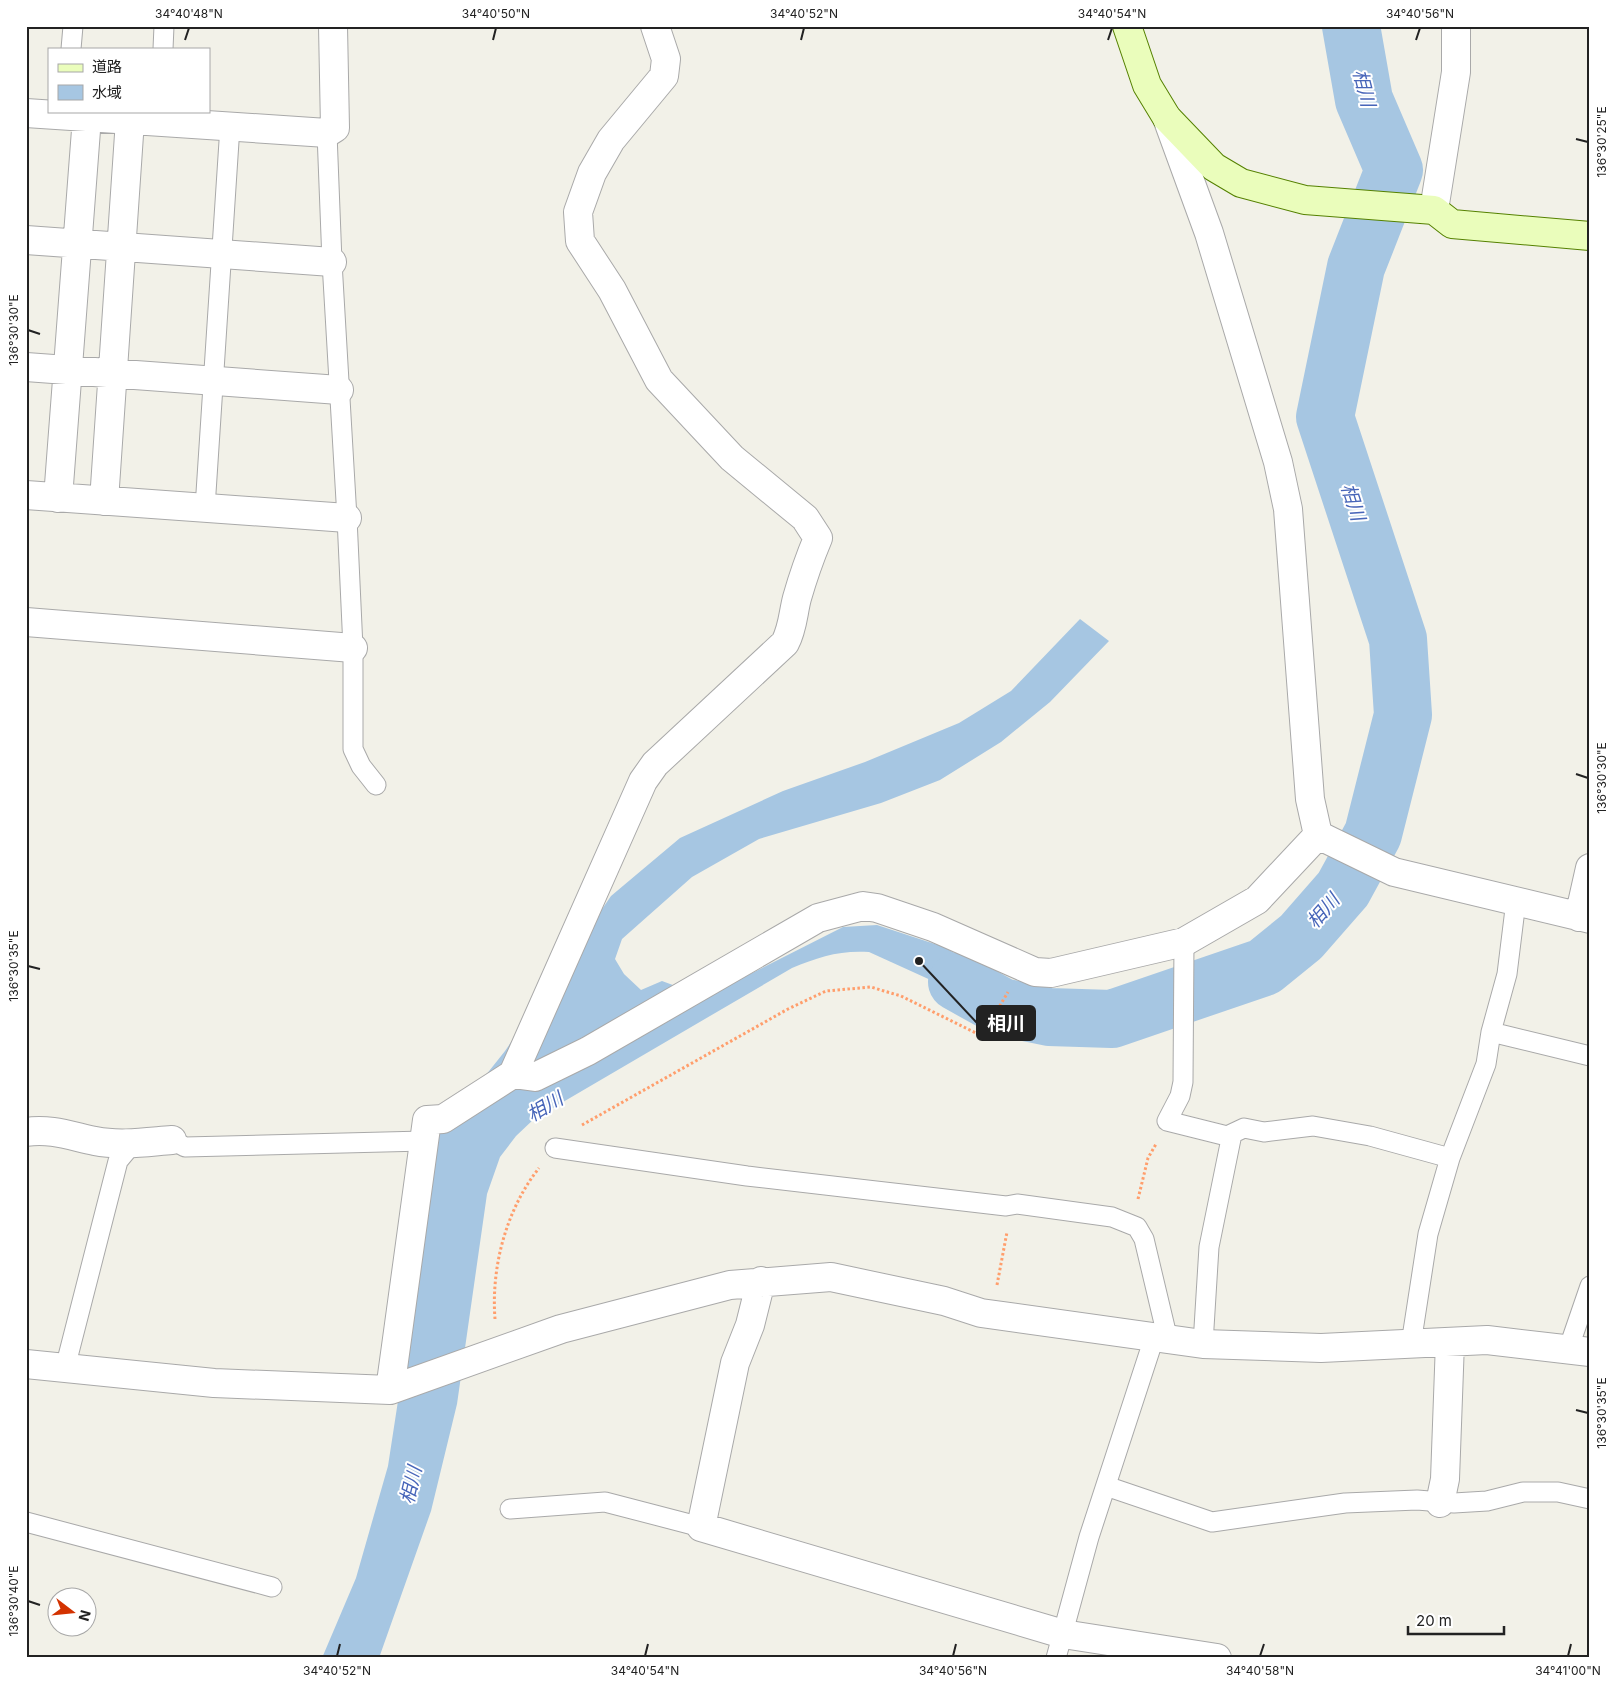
<svg xmlns="http://www.w3.org/2000/svg" width="1616" height="1684" font-family="Inter,'Noto Sans JP',sans-serif">
  <rect width="100%" height="100%" fill="#f2f1e8"/>
  <path fill="#a6c6e2" d="M1080,619L1109,641L1050,702L1001,742L940,780L881,803L759,839L692,877L622,939L615,959L624,974L641,990L662,981L705,997L843,927L877,925L944,947L1035,998L1157,1015L1001,1012L869,952C840,950 818,957 792,968L534,1119L516,1136L500,1157L487,1194L457,1404L431,1511L379,1658H322L356,1578L388,1466L439,1134L505,1051L611,896L680,838L783,791L865,762L959,723L1011,691Z"/>
  <g fill="none" stroke-linecap="round" stroke-linejoin="round">
    <path stroke="#a6c6e2" stroke-width="58" d="M957,982L1002,1007L1049,1017L1112,1019L1264,967L1301,937L1343,889L1373,834L1403,715L1398,639L1325,417L1356,267L1394,170L1364,100L1351,26"/>
    <g stroke="#a9a9a9" stroke-width="21">
      <path id="lane" d="M71,49L73,26
        M163,49L164,26
        M327,133L332,262L347,518L353,648V749L361,766L376,785
        M205,508L230,126
        M1184,942L1183,1082L1180,1096L1167,1121L1227,1136L1244,1128L1264,1132L1313,1126L1370,1136L1450,1158
        M1491,1032L1590,1056
        M172,1140L185,1147L424,1141
        M555,1148L747,1176L1006,1206L1017,1204L1112,1217L1137,1227L1144,1239L1168,1340
        M1203,1344L1209,1247L1232,1134
        M1411,1344L1428,1234L1450,1158L1486,1064L1491,1032L1507,974L1516,901
        M1568,1350L1590,1286
        M65,1368L118,1161L133,1143
        M1106,1486L1212,1522L1345,1503L1417,1500L1454,1503L1487,1501L1523,1492H1558L1590,1499
        M510,1509L605,1502L701,1527
        M26,1522L272,1587
        M1056,1658L1089,1537L1154,1338"/>
    </g>
    <g stroke="#a9a9a9" stroke-width="30">
      <path id="street" d="M26,113L327,133L335,128L333,26
        M1167,118L1209,233L1278,462L1288,509L1310,799L1318,835
        M1434,210L1456,72V26
        M26,240L332,262
        M26,367L339,390
        M26,495L347,518
        M58,498L87,117
        M104,501L130,120
        M26,622L353,648
        M1318,835L1394,872L1590,919
        M1579,917L1590,868
        M513,1074L535,1077L588,1051L818,918L863,906L877,908L933,927L1035,972L1051,973L1184,942L1257,900L1318,835
        M26,1132C50,1128 71,1136 95,1141C120,1146 146,1142 172,1140
        M761,1281L750,1325L735,1363L701,1527L1063,1634L1217,1658
        M26,1364L214,1383L390,1390L561,1329L730,1285L831,1277L944,1301L981,1313L1203,1344L1321,1348L1487,1340L1590,1352
        M390,1390L427,1120L443,1119L513,1074L643,781L655,764L785,643C793,628 793,613 797,598C803,577 810,557 818,538L805,518L732,458L659,380L612,290L580,241L578,212L592,173L611,140L664,76L666,59L655,26
        M1440,1503L1445,1479L1450,1342"/>
    </g>
    <g stroke="#558100" stroke-width="30">
      <path id="secondary" d="M1127,26L1147,85L1167,118L1214,167L1241,183L1305,200L1434,210L1452,224L1590,236"/>
    </g>
    <path stroke="#ff9e6c" stroke-width="3" stroke-dasharray="2.5 2.5" stroke-linecap="butt" d="M582,1125L788,1009L826,991L871,987L884,991L901,996L982,1036L1008,992
      M1138,1199L1148,1158L1156,1144
      M997,1285L1007,1232
      M495,1319C491,1267 506,1210 539,1168"/>
    <use href="#lane" stroke="#fff" stroke-width="19"/>
    <use href="#street" stroke="#fff" stroke-width="28"/>
    <use href="#secondary" stroke="#eafdbb" stroke-width="28"/>
  </g>
  <path fill="none" stroke="#222" stroke-width="2" d="M185,40L189,28M493,40L496,28M801,40L804,28M1108,40L1112,28M1416,40L1420,28M1576,139L1588,142M28,330L40,334M1576,774L1588,778M28,966L40,969M1576,1410L1588,1413M28,1601L40,1605M337,1656L340,1644M645,1656L648,1644M953,1656L956,1644M1260,1656L1264,1644M1568,1656L1571,1644"/>
  <g text-anchor="middle" dominant-baseline="central" stroke-width="4" stroke-linejoin="round" paint-order="stroke">
    <g font-size="19" font-style="italic" fill="#4765b9" stroke="#fff">
      <text transform="translate(1364 88) rotate(76)">相川</text>
      <text transform="translate(1353 502) rotate(72)">相川</text>
      <text transform="translate(1323 911) rotate(-49)">相川</text>
      <text transform="translate(545 1107) rotate(-31)">相川</text>
      <text transform="translate(411 1485) rotate(-77)">相川</text>
    </g>
  </g>
  <path fill="none" stroke="#222" stroke-width="2" d="M919 961L977 1023"/>
  <circle fill="#222" stroke="#fff" stroke-width="2" cx="919" cy="961" r="5"/>
  <rect fill="#222" stroke="#222" stroke-width="2" x="977" y="1006" width="58" height="34" rx="5"/>
  <g font-size="19" text-anchor="middle" font-weight="bold" fill="#fff">
    <text x="1006" y="1030">相川</text>
  </g>
  <rect width="1616" height="1684" fill="none" stroke="#ffffff" stroke-width="55"/>
  <rect x="48" y="48" width="162" height="65" fill="#ffffff" stroke="#a7a7a7"/>
  <rect x="58" y="64" width="25" height="8" fill="#eafdbb" stroke="#a7a7a7"/>
  <text x="92" y="72" font-size="15" fill="#222222">道路</text>
  <rect x="58" y="85" width="25" height="15" fill="#a6c6e2" stroke="#a7a7a7"/>
  <text x="92" y="98" font-size="15" fill="#222222">水域</text>
  <g transform="translate(72 1612) rotate(106)"><circle r="24" fill="#ffffff" stroke="#a7a7a7"/>
  <path d="M0-4L9 19L0 12L-9 19Z" fill="#d33200"/>
  <text y="-8" font-size="14" font-weight="bold" text-anchor="middle" fill="#222222">N</text>
  </g>
  <path d="M1408 1626v8h96v-8" fill="none" stroke="#222222" stroke-width="2.5"/>
  <text x="1416" y="1626" font-size="15" fill="#222222" stroke="#ffffff" stroke-width="4" paint-order="stroke">20 m</text>
  <rect x="28" y="28" width="1560" height="1628" fill="none" stroke="#222" stroke-width="2"/>
  <g font-size="12" text-anchor="middle" fill="#222">
    <text x="189" y="18">34°40'48"N</text>
    <text x="496" y="18">34°40'50"N</text>
    <text x="804" y="18">34°40'52"N</text>
    <text x="1112" y="18">34°40'54"N</text>
    <text x="1420" y="18">34°40'56"N</text>
    <text transform="translate(1602 142) rotate(-90)" y="4">136°30'25"E</text>
    <text transform="translate(14 330) rotate(-90)" y="4">136°30'30"E</text>
    <text transform="translate(1602 778) rotate(-90)" y="4">136°30'30"E</text>
    <text transform="translate(14 966) rotate(-90)" y="4">136°30'35"E</text>
    <text transform="translate(1602 1413) rotate(-90)" y="4">136°30'35"E</text>
    <text transform="translate(14 1601) rotate(-90)" y="4">136°30'40"E</text>
    <text x="337" y="1675">34°40'52"N</text>
    <text x="645" y="1675">34°40'54"N</text>
    <text x="953" y="1675">34°40'56"N</text>
    <text x="1260" y="1675">34°40'58"N</text>
    <text x="1568" y="1675">34°41'00"N</text>
  </g>
</svg>
